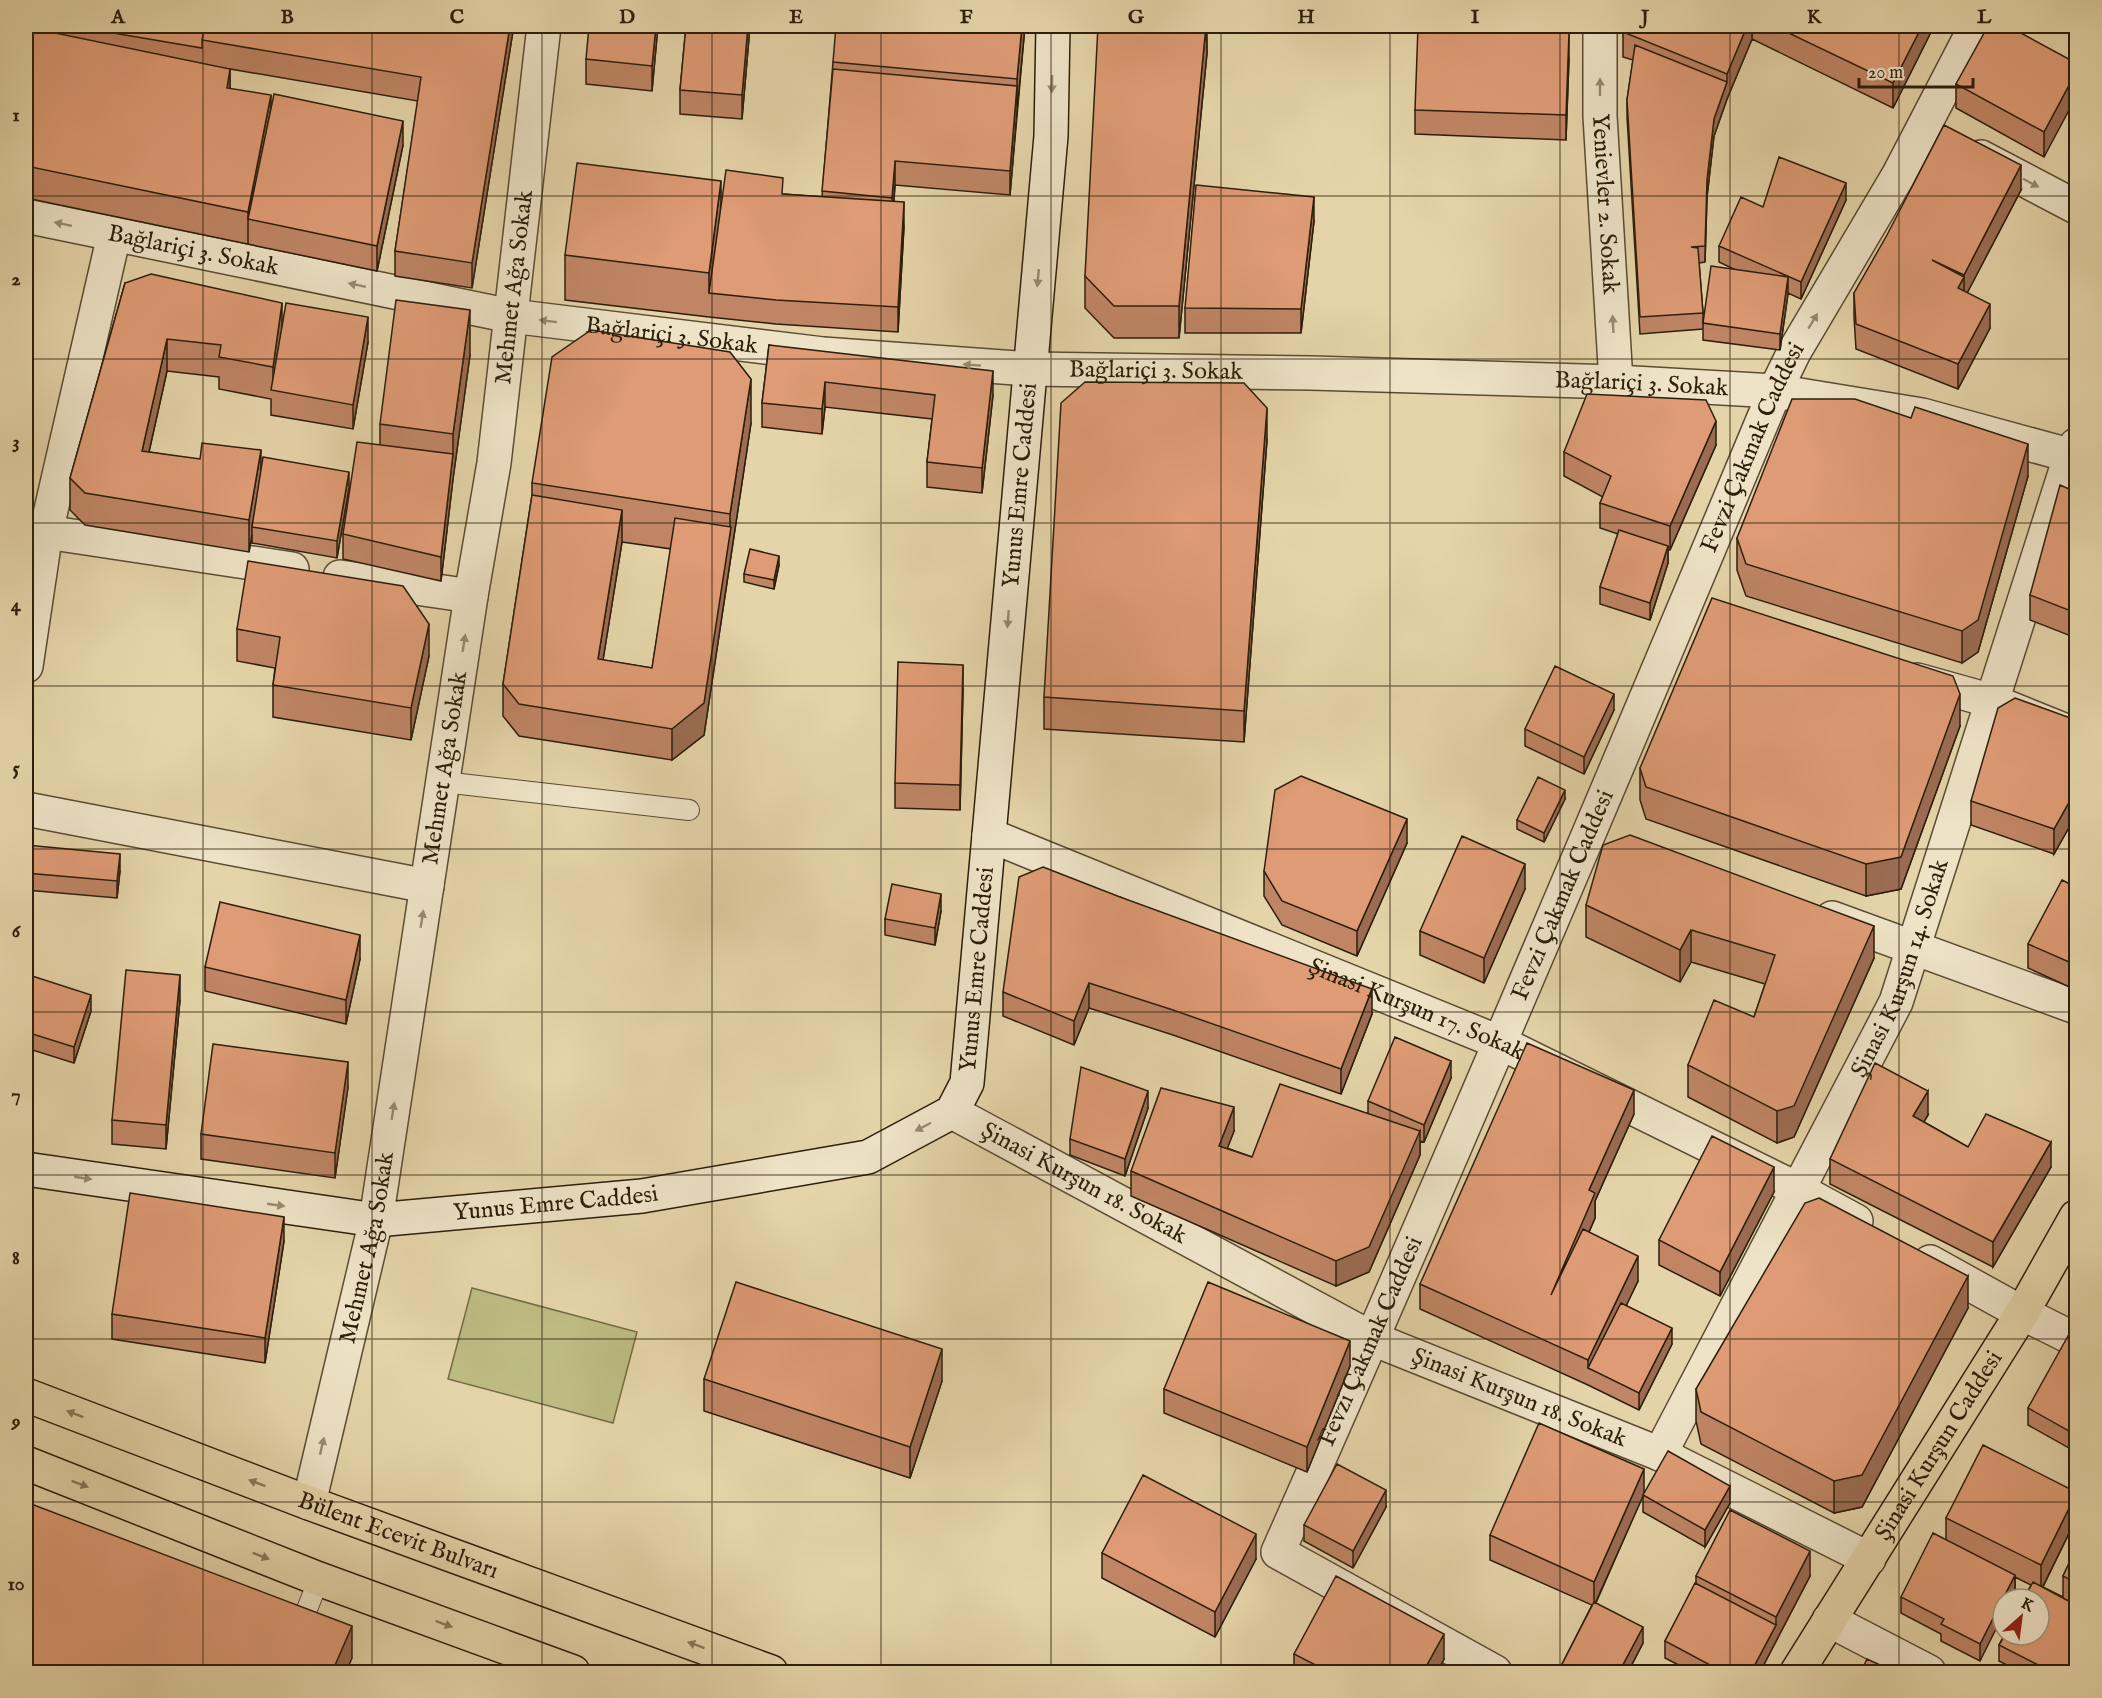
<svg xmlns="http://www.w3.org/2000/svg" width="2102" height="1698" font-family="'IM FELL English',serif">
  <rect width="100%" height="100%" fill="#e5d4a9"/>
  <filter id="stains"><feTurbulence type="fractalNoise" baseFrequency=".00333" numOctaves="4"/><feColorMatrix values="0 0 0 0 .2 0 0 0 0 .09 0 0 0 0 .02 0 0 0 .5 -.17"/></filter>
  <radialGradient id="worn" r=".72"><stop offset=".6" stop-color="#630" stop-opacity="0"/><stop offset="1" stop-color="#630" stop-opacity=".3"/></radialGradient>
  <path fill="#bcbb82" stroke="#746c46" stroke-width="1.5" d="M472,1288L637,1332L613,1423L448,1379Z"/>
  <g fill="none" stroke-linecap="round" stroke-linejoin="round">
    <g stroke="#5a4c32" stroke-width="22">
      <path id="lane" d="M443,782L689,810
        M282,1672L319,1579"/>
    </g>
    <g stroke="#5a4c32" stroke-width="36">
      <g id="street">
        <path id="s1" d="M1600,26V116L1616,382"/>
        <path d="M1981,157L2076,207"/>
        <path id="s2" d="M26,216L511,316L823,354L1030,369L1311,373L1616,382L1775,391L1922,415L2076,457"/>
        <path d="M46,532L292,569"/>
        <path d="M340,577L471,596"/>
        <path d="M26,666L46,532L114,235"/>
        <path d="M1917,680L1992,701L2076,735"/>
        <path d="M26,809L427,886"/>
        <path id="s3" d="M989,835L1501,1043L1797,1189L1856,1221"/>
        <path d="M1832,918L2076,1007"/>
        <path id="s4" d="M952,1112L1373,1339L1660,1454L1869,1559"/>
        <path d="M1930,1262L2022,1313L2076,1340"/>
        <path id="s5" d="M1660,1454L1896,1002L2071,454L2076,445"/>
        <path id="s6" d="M309,1503L376,1220L471,596L494,463L544,26"/>
        <path d="M1829,1620L1929,1672"/>
        <path id="s7" d="M1495,1672L1278,1552C1449,1167 1613,779 1775,391L1794,352L1898,176L1976,26"/>
      </g>
    </g>
    <g stroke="#2c1e0b" stroke-width="36">
      <g id="secondary">
        <path id="s8" d="M26,1169L376,1220L642,1196L868,1157L952,1112L967,1083L1051,136L1053,26"/>
      </g>
    </g>
    <g stroke="#2c1e0b" stroke-width="36">
      <g id="primary">
        <path id="s9" d="M26,1395L309,1503L771,1672"/>
        <path d="M26,1463L319,1579L573,1672"/>
        <path id="s10" d="M1797,1672L2022,1313L2076,1217"/>
      </g>
    </g>
    <use href="#lane" stroke="#eee3c7" stroke-width="20"/>
    <use href="#street" stroke="#eee3c7" stroke-width="33"/>
    <use href="#secondary" stroke="#eee3c7" stroke-width="33"/>
    <use href="#primary" stroke="#e5d4a9" stroke-width="33"/>
  </g>
  <path fill="#bf8565" stroke="#2c1e0b" stroke-width="1.5" fill-rule="evenodd" d="M26,26H30V28L33,29V26H513V31L472,288L395,276V251L418,101L230,69V89L271,109L403,145L377,271L26,198Z
    M658,26L652,91L586,84V59Z
    M686,26H750L742,119L680,114V90Z
    M1025,26L1010,195L895,185L894,201L904,226L898,332L776,324L709,317L565,300V255L721,205L783,194L822,197L833,62Z
    M1207,26V53L1179,338H1114L1085,308V276Z
    M1623,26H1752V39L1727,99L1714,136L1707,197L1705,262L1699,263L1703,313V329L1640,334L1627,117V100L1633,60L1623,57Z
    M1752,26H1934L1893,108L1752,39Z
    M2063,26H2076V33Z
    M1569,58L1566,140L1415,134V110Z
    M2076,63L2044,157L1956,108V84Z
    M2021,190L1967,293L1990,328L1958,389L1856,349L1854,317V293Z
    M1846,200L1801,299L1788,293L1780,350L1703,340V323L1736,270L1719,262V246L1763,207Z
    M1314,221L1301,333H1185V308Z
    M125,283L282,326L368,342L353,429L271,415V399L219,389V377L167,371L149,452L261,470L349,488L337,558L252,543V535L249,552L85,525L70,510V478Z
    M769,345L993,395L982,493L927,487V462L932,419L825,407L822,434L762,427V403Z
    M470,355L453,479L441,581L343,559V534L380,445V424Z
    M751,423L704,735L672,760L519,736L503,716V684L532,495V483ZM622,542L671,549L652,668L603,660Z
    M1267,440L1244,742L1044,729V697Z
    M1716,445L1670,550H1668V563L1650,620L1600,604V587L1618,534L1600,528V503L1603,497L1564,476V452Z
    M2028,476L1978,652L1962,663L1746,596L1737,570V538Z
    M2076,492V638L2030,620V595Z
    M779,565L774,589L744,582V574Z
    M237,629L429,656L411,740L273,717V685L275,668L237,661Z
    M963,690L960,810L895,808V783Z
    M1614,710L1584,774L1525,746V729Z
    M2076,720V823L2072,822L2054,854L1971,825V801Z
    M1960,726L1901,889L1866,896L1646,819L1640,800V768Z
    M1565,799L1544,842L1517,829V820Z
    M1407,843L1357,956L1282,925L1264,896V871Z
    M26,845L120,871L117,898L26,890Z
    M2076,887V990L2028,968V944Z
    M1525,889L1484,983L1420,955V931Z
    M1120,897L1372,1014L1341,1094L1173,1035L1089,1008L1074,1045L1003,1016V992Z
    M1586,905L1874,958L1794,1137L1777,1143L1688,1097V1065L1754,1017L1765,984L1691,962L1680,982L1586,937Z
    M941,911L935,945L885,935V919Z
    M360,959L346,1024L205,991V967Z
    M26,975L91,1011L74,1063L26,1048Z
    M180,1000L166,1149L112,1144V1120Z
    M1451,1078L1424,1142L1420,1141V1155L1369,1272L1336,1286L1131,1196V1171L1234,1131L1227,1148L1252,1157L1368,1113V1101Z
    M348,1087L335,1178L201,1159V1134Z
    M1148,1108L1125,1176L1070,1155V1139Z
    M1634,1114L1595,1201V1218L1589,1232L1638,1281L1626,1305L1672,1344L1639,1410L1588,1385L1420,1309V1284Z
    M1928,1115L1924,1122L1968,1147L2051,1167L1993,1267L1830,1184V1159Z
    M1774,1192L1720,1296L1659,1265V1240Z
    M284,1241L265,1363L112,1339V1314Z
    M1968,1308L1862,1507L1834,1513L1701,1444L1696,1421V1389Z
    M2076,1340V1452L2028,1425V1408Z
    M1350,1366L1307,1472L1164,1413V1389Z
    M704,1379L942,1381L910,1478L704,1411Z
    M1644,1494L1730,1503L1705,1547L1643,1512V1495L1596,1603L1643,1643L1628,1672H1558L1592,1605L1490,1560V1535Z
    M1386,1507L1353,1568L1304,1541V1525Z
    M1946,1518L2076,1519L2043,1587L2063,1597V1576L2076,1549V1672H2020L1999,1661V1645L2031,1585L2015,1577V1592L2011,1599H2003L1980,1661L1941,1641V1634L1901,1613V1597L1946,1540Z
    M1102,1553L1256,1559L1215,1637L1102,1578Z
    M1696,1576H1810L1760,1672H1692L1665,1658V1641L1696,1583Z
    M1294,1654L1444,1659L1437,1672H1294Z"/>
  <path fill="#9b6c52" stroke="#2c1e0b" stroke-width="1.5" d="M510,26H513V31L472,288V263Z
    M656,26H658L652,91V66Z
    M748,26H750L742,119V95Z
    M1022,26H1025L1017,111V79Z
    M1206,26L1207,53L1179,338V306Z
    M1747,26H1752V39L1727,99L1714,136L1707,197L1705,262L1707,180L1714,119L1727,82V74Z
    M1922,26H1934L1893,108V83Z
    M1569,33V58L1566,140V115Z
    M230,69V101L227,88Z
    M2076,72V97L2044,157V132Z
    M1017,86V111L1010,195V171Z
    M271,95V127L248,219V244V212Z
    M403,121V145L377,271V246Z
    M895,161V185L892,222V198Z
    M2021,165V190L1964,299V275Z
    M721,181V226L709,293V273Z
    M1846,183V200L1801,299V282Z
    M1314,197V221L1301,333V309Z
    M904,202V226L898,332V307Z
    M1788,277V294L1780,350V334Z
    M1964,277V301L1958,288Z
    M282,303V335L273,391V367Z
    M1990,304V328L1958,389V364Z
    M470,310V355L453,479L441,581V557L453,454V434Z
    M368,317V342L353,429V405Z
    M167,339V371L142,483V451Z
    M993,371V395L982,493V468Z
    M751,379V423L704,735L672,760V729L730,534V514Z
    M825,382V407L822,434V409Z
    M1267,408V440L1244,742V711Z
    M1716,421V445L1670,550V526Z
    M2028,444V476L1978,652L1962,663V631Z
    M261,450V482L252,527V535L249,552V520Z
    M349,472V488L337,558V541Z
    M622,510V542L598,691V659Z
    M1668,546V563L1650,620V603Z
    M779,556V565L774,589V580Z
    M429,624V656L411,740V708Z
    M963,665V690L960,810V785Z
    M1614,694V710L1584,774V757Z
    M1960,694V726L1901,889L1866,896V864Z
    M1565,790V799L1544,842V833Z
    M2072,797V822L2054,854V829Z
    M1407,819V843L1357,956V931Z
    M120,854V871L117,898V881Z
    M1525,864V889L1484,983V958Z
    M941,894V911L935,945V928Z
    M1874,926V958L1794,1137L1777,1143V1111Z
    M1691,930V962L1680,982V950Z
    M360,935V959L346,1024V1000Z
    M180,975V1000L166,1149V1125Z
    M1089,983V1008L1074,1045V1021Z
    M1372,989V1014L1341,1094V1069Z
    M91,995V1011L74,1063V1047Z
    M1451,1061V1078L1424,1142V1125Z
    M348,1062V1087L335,1178V1153Z
    M1634,1090V1114L1595,1201V1218L1551,1320V1295L1589,1190Z
    M1148,1091V1108L1125,1176V1159Z
    M1928,1091V1115L1913,1140V1116Z
    M1234,1107V1131L1219,1170V1146Z
    M1420,1131V1155L1369,1272L1336,1286V1261Z
    M2051,1142V1167L1993,1267V1242Z
    M1774,1167V1192L1720,1296V1272Z
    M284,1217V1241L265,1363V1338Z
    M1638,1256V1281L1595,1371L1588,1368V1360Z
    M1968,1276V1308L1862,1507L1834,1513V1481Z
    M1672,1328V1344L1639,1410V1393Z
    M1350,1341V1366L1307,1472V1447Z
    M942,1349V1381L910,1478V1447Z
    M1644,1469V1494L1594,1606V1582Z
    M1730,1486V1503L1705,1547V1530Z
    M1386,1490V1507L1353,1568V1551Z
    M2076,1494V1519L2041,1590V1565Z
    M1256,1534V1559L1215,1637V1612Z
    M1810,1551V1576L1760,1672H1751L1776,1625V1617Z
    M2015,1575V1592L2011,1599H2003V1615L1980,1661V1644Z
    M352,1626V1658L346,1672H332Z
    M1643,1627V1643L1628,1672H1619Z
    M1444,1634V1659L1437,1672H1423Z"/>
  <path fill="#de9b75" stroke="#2c1e0b" stroke-width="1.5" d="M72,26H205L202,40V48Z
    M205,26H510L472,263L395,251L421,77L202,40Z
    M589,26H656L652,66L586,59Z
    M686,26H748L742,95L680,90Z
    M836,26H1022L1017,79L833,62Z
    M1098,26H1206L1179,306H1114L1085,276Z
    M1623,26H1747L1727,74L1623,32Z
    M1774,26H1922L1893,83Z
    M1988,26H2008L2076,63V72L2044,132L1956,84Z
    M26,27L230,69L227,88L271,95L248,212L26,166Z
    M1418,27L1569,33L1566,115L1415,110Z
    M1635,45L1727,82L1714,119L1707,180L1705,246L1691,247L1698,248L1703,313L1640,317L1627,100Z
    M833,69L1017,86L1010,171L895,161L892,198L822,191Z
    M274,94L403,121L377,246L248,219Z
    M1944,125L2021,165L1964,275L1932,260L1964,277L1958,288L1990,304L1958,364L1856,324L1854,293L1887,235Z
    M1779,157L1846,183L1801,282L1719,246L1741,197L1763,207Z
    M577,163L721,181L709,273L565,255Z
    M726,170L783,178L782,194L904,202L898,307L776,300L709,293Z
    M1196,185L1314,197L1301,309L1185,308Z
    M1711,266L1788,277L1780,334L1703,323Z
    M151,274L282,303L273,367L219,357L221,345L167,339L142,451L200,459L202,443L261,450L249,520L85,493L70,478L125,283Z
    M396,300L470,310L453,434L380,424Z
    M286,303L368,317L353,405L271,390Z
    M591,330L730,352L751,379L730,514L532,483L552,357Z
    M769,345L993,371L982,468L927,462L935,395L825,382L822,409L762,403Z
    M1085,382L1244,383L1267,408L1244,711L1044,697L1061,403Z
    M1587,394L1706,400L1716,421L1670,526L1600,503L1611,476L1564,452Z
    M1792,399H1855L1911,418L1915,407L2028,444L1978,620L1962,631L1746,564L1737,538Z
    M357,442L453,454L441,557L343,534Z
    M263,457L349,472L337,541L252,527Z
    M2060,485L2076,492V613L2030,595Z
    M532,495L622,510L598,659L652,668L675,518L731,527L704,703L672,729L519,704L503,684Z
    M1619,530L1668,546L1650,603L1600,587Z
    M750,549L779,556L774,580L744,574Z
    M248,561L403,586L429,624L411,708L273,685L280,637L237,629Z
    M1712,598L1953,676L1960,694L1901,857L1866,864L1646,787L1640,768Z
    M898,662L963,665L960,785L895,783Z
    M1555,666L1614,694L1584,757L1525,729Z
    M2015,698L2076,720V799L2072,797L2054,829L1971,801L1998,708Z
    M1301,776L1407,819L1357,931L1282,901L1264,871L1275,790Z
    M1538,777L1565,790L1544,833L1517,820Z
    M1630,835L1874,926L1794,1106L1777,1111L1688,1065L1714,1000L1754,1017L1775,955L1691,930L1680,950L1586,905L1603,845Z
    M1462,836L1525,864L1484,958L1420,931Z
    M26,845L120,854L117,881L26,873Z
    M1043,867L1120,897L1372,989L1341,1069L1173,1010L1089,983L1074,1021L1003,992L1019,877Z
    M2062,880L2076,887V965L2028,944Z
    M892,884L941,894L935,928L885,919Z
    M220,902L360,935L346,1000L205,967Z
    M126,970L180,975L166,1125L112,1120Z
    M26,974L91,995L74,1047L26,1032Z
    M1395,1037L1451,1061L1424,1125L1368,1101Z
    M1527,1043L1634,1090L1589,1190L1595,1193L1551,1295L1583,1229L1638,1256L1588,1360L1420,1284Z
    M213,1044L348,1062L335,1153L201,1134Z
    M1875,1063L1928,1091L1913,1116L1968,1147L1986,1114L2051,1142L1993,1242L1830,1159Z
    M1081,1067L1148,1091L1125,1159L1070,1139Z
    M1280,1084L1420,1131L1369,1247L1336,1261L1131,1171L1161,1088L1234,1107L1219,1146L1252,1157Z
    M1712,1136L1774,1167L1720,1272L1659,1240Z
    M130,1193L284,1217L265,1338L112,1314Z
    M1819,1198L1968,1276L1862,1475L1834,1481L1701,1412L1696,1389L1805,1203Z
    M736,1282L942,1349L910,1447L704,1379Z
    M1208,1282L1350,1341L1307,1447L1164,1389Z
    M1621,1303L1672,1328L1639,1393L1588,1368Z
    M2068,1336L2076,1340V1435L2028,1408Z
    M1539,1423L1644,1469L1594,1582L1490,1535Z
    M1983,1445L2076,1492V1494L2041,1565L1946,1518Z
    M1668,1451L1730,1486L1705,1530L1643,1495Z
    M1337,1464L1386,1490L1353,1551L1304,1525Z
    M1143,1475L1256,1534L1215,1612L1102,1553Z
    M26,1502L352,1626L332,1672H26Z
    M1730,1510L1810,1551L1776,1617L1696,1576Z
    M1933,1533L2015,1575L1980,1644L1941,1624L1944,1619L1901,1597Z
    M2076,1549V1583L2063,1576Z
    M1336,1576L1444,1634L1423,1672H1329L1294,1654Z
    M2033,1582L2076,1605V1672H2052L1999,1645L2005,1635H2039V1599H2024Z
    M1695,1583L1776,1625L1751,1672H1723L1665,1641Z
    M1594,1602L1643,1627L1619,1672H1558Z
    M1867,1659L1895,1672H1861Z"/>
  <defs><path id="oneway-solid" d="M-6-.8H1V-3.2L6.5 0L1 3.2V.8H-6Z" transform="scale(1.5)"/></defs>
  <g fill="#978a72">
    <use href="#oneway-solid" transform="translate(1052 84) rotate(91)"/>
    <use href="#oneway-solid" transform="translate(1600 87) rotate(-90)"/>
    <use href="#oneway-solid" transform="translate(2031 183) rotate(28)"/>
    <use href="#oneway-solid" transform="translate(63 224) rotate(-168)"/>
    <use href="#oneway-solid" transform="translate(1038 278) rotate(95)"/>
    <use href="#oneway-solid" transform="translate(357 285) rotate(-168)"/>
    <use href="#oneway-solid" transform="translate(548 321) rotate(-173)"/>
    <use href="#oneway-solid" transform="translate(1813 321) rotate(-59)"/>
    <use href="#oneway-solid" transform="translate(1613 324) rotate(-93)"/>
    <use href="#oneway-solid" transform="translate(972 365) rotate(-176)"/>
    <use href="#oneway-solid" transform="translate(1008 619) rotate(95)"/>
    <use href="#oneway-solid" transform="translate(464 643) rotate(-81)"/>
    <use href="#oneway-solid" transform="translate(422 919) rotate(-81)"/>
    <use href="#oneway-solid" transform="translate(393 1111) rotate(-81)"/>
    <use href="#oneway-solid" transform="translate(923 1127) rotate(152)"/>
    <use href="#oneway-solid" transform="translate(83 1178) rotate(8)"/>
    <use href="#oneway-solid" transform="translate(276 1205) rotate(8)"/>
    <use href="#oneway-solid" transform="translate(322 1446) rotate(-77)"/>
  </g>
  <g fill="#88795a">
    <use href="#oneway-solid" transform="translate(75 1414) rotate(-159)"/>
    <use href="#oneway-solid" transform="translate(257 1483) rotate(-159)"/>
    <use href="#oneway-solid" transform="translate(80 1484) rotate(21)"/>
    <use href="#oneway-solid" transform="translate(261 1556) rotate(21)"/>
    <use href="#oneway-solid" transform="translate(444 1624) rotate(20)"/>
    <use href="#oneway-solid" transform="translate(696 1645) rotate(-160)"/>
  </g>
  <path fill="none" stroke="#2c1e0b" stroke-width="1.5" stroke-opacity="0.55" d="M203,26V1672M372,26V1672M542,26V1672M712,26V1672M881,26V1672M1051,26V1672M1221,26V1672M1390,26V1672M1560,26V1672M1730,26V1672M1899,26V1672M26,196H2076M26,359H2076M26,523H2076M26,686H2076M26,849H2076M26,1012H2076M26,1175H2076M26,1339H2076M26,1502H2076"/>
  <g text-anchor="middle" dominant-baseline="central" stroke-width="6" stroke-linejoin="round" paint-order="stroke">
    <g font-size="24" fill="#2c1e0b" stroke="#eee3c7">
      <text stroke="none"><textPath href="#s1" startOffset="178">Yenievler 2. Sokak</textPath></text>
      <text stroke="none"><textPath href="#s2" startOffset="171">Bağlariçi 3. Sokak</textPath></text>
      <text stroke="none"><textPath href="#s6" startOffset="1234">Mehmet Ağa Sokak</textPath></text>
      <text stroke="none"><textPath href="#s2" startOffset="657">Bağlariçi 3. Sokak</textPath></text>
      <text stroke="none"><textPath href="#s2" startOffset="1143">Bağlariçi 3. Sokak</textPath></text>
      <text stroke="none"><textPath href="#s2" startOffset="1629">Bağlariçi 3. Sokak</textPath></text>
      <text stroke="none"><textPath href="#s7" startOffset="1450">Fevzi Çakmak Caddesi</textPath></text>
      <text stroke="none"><textPath href="#s8" startOffset="1578">Yunus Emre Caddesi</textPath></text>
      <text stroke="none"><textPath href="#s6" startOffset="748">Mehmet Ağa Sokak</textPath></text>
      <text stroke="none"><textPath href="#s7" startOffset="964">Fevzi Çakmak Caddesi</textPath></text>
      <text stroke="none"><textPath href="#s5" startOffset="543">Şinasi Kurşun 14. Sokak</textPath></text>
      <text stroke="none"><textPath href="#s8" startOffset="1092">Yunus Emre Caddesi</textPath></text>
      <text stroke="none"><textPath href="#s3" startOffset="462">Şinasi Kurşun 17. Sokak</textPath></text>
      <text stroke="none"><textPath href="#s4" startOffset="150">Şinasi Kurşun 18. Sokak</textPath></text>
      <text stroke="none"><textPath href="#s8" startOffset="534">Yunus Emre Caddesi</textPath></text>
      <text stroke="none"><textPath href="#s6" startOffset="262">Mehmet Ağa Sokak</textPath></text>
      <text stroke="none"><textPath href="#s7" startOffset="478">Fevzi Çakmak Caddesi</textPath></text>
      <text stroke="none"><textPath href="#s4" startOffset="636">Şinasi Kurşun 18. Sokak</textPath></text>
      <text stroke="none"><textPath href="#s10" startOffset="267">Şinasi Kurşun Caddesi</textPath></text>
      <text stroke="none"><textPath href="#s9" startOffset="398">Bülent Ecevit Bulvarı</textPath></text>
    </g>
  </g>
  <rect width="2102" height="1698" fill="none" stroke="#e5d4a9" stroke-width="66"/>
  <g transform="translate(2021 1617) rotate(28)"><circle r="28" fill="#eee3c7" stroke="#a0947c" stroke-width="1.5"/>
  <path d="M0-4.5L10 22L0 15L-10 22Z" fill="#8f2418"/>
  <text y="-9" font-size="16" font-weight="bold" text-anchor="middle" fill="#2c1e0b">K</text>
  </g>
  <path d="M1859 78v9h114v-9" fill="none" stroke="#2c1e0b" stroke-width="3"/>
  <text x="1868" y="78" font-size="18" fill="#2c1e0b" stroke="#eee3c7" stroke-width="4.5" paint-order="stroke">20 m</text>
  <rect x="33" y="33" width="2036" height="1632" fill="none" stroke="#2c1e0b" stroke-width="2"/>
  <g font-size="20" text-anchor="middle" font-weight="bold" fill="#2c1e0b">
    <text x="118" y="23">A</text>
    <text x="287" y="23">B</text>
    <text x="457" y="23">C</text>
    <text x="627" y="23">D</text>
    <text x="796" y="23">E</text>
    <text x="966" y="23">F</text>
    <text x="1136" y="23">G</text>
    <text x="1306" y="23">H</text>
    <text x="1475" y="23">I</text>
    <text x="1645" y="23">J</text>
    <text x="1814" y="23">K</text>
    <text x="1984" y="23">L</text>
    <text x="16" y="121">1</text>
    <text x="16" y="285">2</text>
    <text x="16" y="448">3</text>
    <text x="16" y="611">4</text>
    <text x="16" y="774">5</text>
    <text x="16" y="937">6</text>
    <text x="16" y="1101">7</text>
    <text x="16" y="1264">8</text>
    <text x="16" y="1427">9</text>
    <text x="16" y="1590">10</text>
  </g>
  <rect width="100%" height="100%" filter="url(#stains)"/>
  <rect width="100%" height="100%" fill="url(#worn)"/>
</svg>
